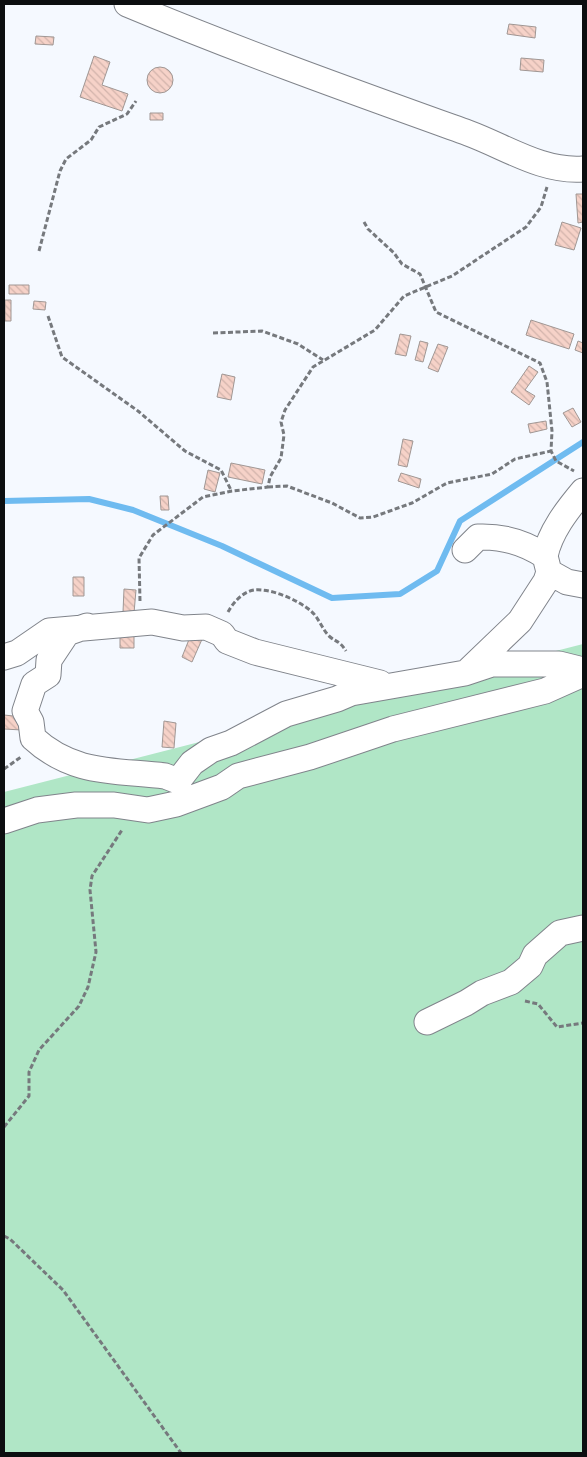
<svg xmlns="http://www.w3.org/2000/svg" width="587" height="1457" font-family="Lato,sans-serif">
  <defs>
    <pattern id="building-back-hatch" width="6" height="6" patternUnits="userSpaceOnUse" patternTransform="scale(1.25)"><rect width="6" height="6" fill="#f6d2c8"/><path d="M-1 5l2 2M0 0l6 6M5-1l2 2" fill="none" stroke="#d2b3ab"/></pattern>
  </defs>
  <rect width="100%" height="100%" fill="#f5f9ff"/>
  <path fill="#b0e6c6" d="M583,644V1453H4V792Z"/>
  <g fill="none" stroke-linecap="round" stroke-linejoin="round">
    <path stroke="#6fbbf0" stroke-width="6" d="M4,501L89,499L133,510L222,546L332,598L400,594L437,571L460,521L583,442"/>
  </g>
  <path fill="url(#building-back-hatch)" stroke="#a09794" d="M509,24L536,27L535,38L507,34Z
    M36,36L54,37L53,45L35,44Z
    M94,56L110,62L102,85L128,94L122,111L80,97Z
    M521,58L544,60L543,72L520,70Z
    M147 80a13 13 0 1 1 26 0a13 13 0 1 1-26 0Z
    M150,113H163V120H150Z
    M576,194H583V222L578,223Z
    M562,222L581,228L574,250L555,245Z
    M9,285H29V294H9Z
    M5,300H11V321H5Z
    M34,301L46,302L45,310L33,309Z
    M531,320L574,334L569,349L526,335Z
    M400,334L411,336L406,356L395,354Z
    M420,341L428,343L423,362L415,360Z
    M578,341L583,343V353L575,350Z
    M438,344L448,347L438,372L428,368Z
    M529,366L538,372L525,390L535,396L529,405L511,392Z
    M222,374L235,377L231,400L217,397Z
    M573,408L581,422L572,427L563,413Z
    M546,421L547,429L530,433L528,424Z
    M403,439L413,441L407,467L398,465Z
    M231,463L265,470L262,484L228,477Z
    M208,470L220,473L215,492L204,489Z
    M401,473L421,479L419,488L398,481Z
    M160,496H168L169,510H161Z
    M73,577H84V596H73Z
    M124,589L136,590L134,613L123,612Z
    M120,626H134V648H120Z
    M192,632L203,637L192,662L182,657Z
    M4,715L23,717L22,730L4,729Z
    M164,721L176,723L174,748L162,747Z"/>
  <g fill="none" stroke-linecap="round" stroke-linejoin="round">
    <g stroke="#80848b" stroke-width="27">
      <path id="minor" d="M127,4C239,51 354,92 468,133C506,147 542,172 583,169
        M465,550L478,537C503,536 524,542 545,556L549,572L546,581L520,621L469,670
        M545,556C550,532 567,510 583,491
        M549,572L567,582L583,585
        M87,626L67,633L49,660L48,675L34,684L25,711L31,722L33,738C73,775 115,770 165,776L178,781L192,763L211,750L231,743L286,714L337,699L351,693L465,673L492,664H559L583,670
        M4,657L17,653L49,631L152,622L183,628L206,627L222,634L227,641L255,652L380,683
        M4,821L37,810L76,805H114L148,810L176,804L222,787L238,776L310,757L393,729L545,691L583,674
        M427,1022L466,1003L482,993L511,982L530,966L535,955L560,933L583,928"/>
    </g>
    <path stroke="#76797d" stroke-width="3" stroke-dasharray="5 2.5" stroke-linecap="butt" d="M364,222L368,229L394,253L402,264L420,274L436,312L540,363L547,382L552,431L551,451L556,461L574,471
      M39,251L60,171L66,159L91,140L99,127L127,114L136,101
      M48,316L62,357L138,411L185,451L221,470L231,490
      M213,333L262,331L298,344L323,360
      M268,487L287,486L332,503L360,518L373,517L412,503L447,483L492,474L515,459L551,451
      M140,601L139,558L153,535L203,497L232,491L268,487L270,477L281,458L284,435L281,422L285,410L313,367L375,330L404,296L452,276L526,227L541,207L547,187
      M228,612C233,603 242,592 254,590C271,588 298,600 311,611C319,618 322,629 329,636C337,643 339,640 346,651
      M4,769L21,757
      M525,1001L538,1004L557,1027L583,1023
      M4,1127L29,1096V1072L39,1050L79,1006L88,987L96,952L90,890L92,876L122,830
      M4,1236L10,1239L63,1290L181,1453"/>
    <use href="#minor" stroke="#fff" stroke-width="25"/>
  </g>
  <rect width="587" height="1457" fill="none" stroke="#0c0e10" stroke-width="10"/>
</svg>
